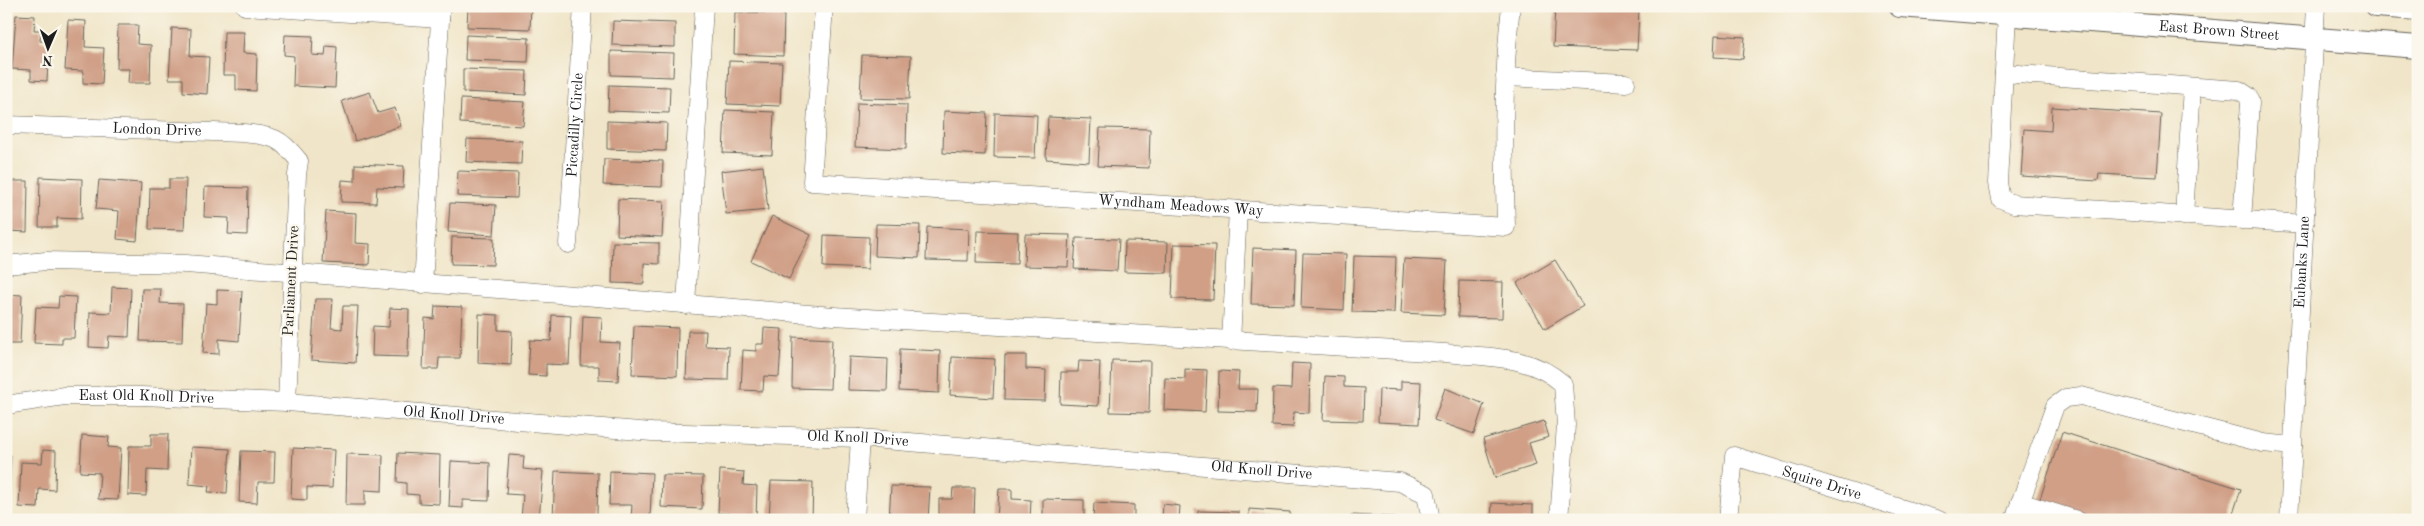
<svg xmlns="http://www.w3.org/2000/svg" width="2424" height="526" font-family="'Old Standard TT',serif">
  <rect width="100%" height="100%" fill="#fbf7ec"/>
  <filter id="ink" filterUnits="userSpaceOnUse"><feTurbulence type="fractalNoise" baseFrequency=".02" numOctaves="2"/><feDisplacementMap in="SourceGraphic" scale="10" xChannelSelector="R" yChannelSelector="G"/><feConvolveMatrix kernelMatrix="1 2 1 2 8 2 1 2 1" color-interpolation-filters="sRGB"/></filter>
  <filter id="wash" filterUnits="userSpaceOnUse"><feTurbulence type="fractalNoise" baseFrequency=".0096" numOctaves="4" result="noise"/><feDisplacementMap in="SourceGraphic" scale="20" xChannelSelector="R" yChannelSelector="G"/><feGaussianBlur stdDeviation="1.12" result="paint"/><feColorMatrix in="noise" values="0 0 0 0 0 0 0 0 0 0 0 0 0 0 0 0 0 1.4 0 .05"/><feComposite in="paint" operator="in"/></filter>
  <g filter="url(#wash)">
    <rect width="100%" height="100%" fill="#f0e5c8"/>
    <g id="blocks">
      <path fill="#d09f86" d="M468,6H531L530,29L467,27Z
        M647,6H678V9L646,8Z
        M1555,7L1639,11L1637,50L1553,47Z
        M735,12L784,13L783,56L734,54Z
        M16,15L35,16L34,30H41L40,41L49,42L47,81L31,80V70L12,69Z
        M68,20L86,21L85,47L104,48L102,84L83,83V71L65,70Z
        M613,21L675,23V47L612,45Z
        M118,25H138L137,44L151,45L150,83H128L129,69H117Z
        M172,28L191,29L190,56L209,57L207,94L183,92V79H169Z
        M224,32H244L243,53L257,54L256,91L236,90V75H223Z
        M285,35L313,36L312,55L325,56L326,46L337,47L335,88L293,86L294,56L284,55Z
        M466,35L529,38L528,62L465,60Z
        M1715,35L1745,37L1743,59L1714,57Z
        M611,51L674,53L673,77L611,75Z
        M862,55L911,56L909,99L860,98Z
        M729,61L782,63L780,106L727,104Z
        M463,69L527,71L526,95L463,92Z
        M609,85L670,87L669,113L608,111Z
        M370,92L378,113L395,108L401,126L355,141L342,101Z
        M461,99L525,102L523,126L460,123Z
        M857,103L907,105L906,149L855,147Z
        M2052,107L2161,114L2157,177L2099,174L2098,181L2021,176L2024,129L2051,131Z
        M725,110L774,112L772,155L723,153Z
        M944,111L987,113L985,155L943,153Z
        M995,113L1037,115L1035,158L994,157Z
        M1048,117L1091,119L1089,162L1046,159Z
        M607,121L667,123L666,151L607,149Z
        M1100,128L1150,129L1149,168L1098,166Z
        M467,139L522,141L521,164L466,162Z
        M604,159L663,161L662,187L603,185Z
        M355,164L404,166L403,188L377,187L376,203L341,202L342,180L355,181Z
        M763,166L768,210L726,214L721,171Z
        M6,168H10L9,181H28L27,232L8,231L9,205H6Z
        M458,171L518,173L517,198L457,196Z
        M40,177L82,179L81,219L57,218V227H39Z
        M169,179H186L184,230L149,229L150,188H169Z
        M99,180L141,183L137,241L117,239L119,211L96,209Z
        M205,187L248,188L247,235L228,234L229,218L204,217Z
        M618,199L664,201L662,237L617,235Z
        M450,203L496,205L494,235L448,232Z
        M326,211L356,213L355,243L370,244L369,265L323,263Z
        M772,216L811,235L789,279L751,261Z
        M876,224L920,225L919,258L875,256Z
        M927,227L969,229L968,261L926,260Z
        M977,231L1018,232L1017,264L976,263Z
        M1025,234L1070,235L1068,267L1024,266Z
        M824,235L869,237L868,269L823,267Z
        M452,237L494,238L493,265L451,264Z
        M1076,238L1119,239L1117,271L1074,269Z
        M1125,241L1168,242L1167,273L1124,272Z
        M613,242L659,243V264L644,263V284L612,283Z
        M1174,244L1215,245L1213,300L1172,299Z
        M1253,248L1296,250L1294,305L1251,304Z
        M1303,253L1346,254L1344,310L1301,308Z
        M1354,256L1396,257L1394,313L1352,312Z
        M1404,259L1447,261L1444,315L1401,313Z
        M1555,260L1583,306L1545,329L1517,283Z
        M1459,281L1503,282L1502,318L1458,317Z
        M112,287L131,288L129,337L109,336L108,348L89,347L90,312L111,313Z
        M142,289H161L160,303L183,304L182,342L140,341Z
        M217,290L242,291L239,341L219,339V354L203,353L206,303L217,304Z
        M6,294L22,295L20,344H6Z
        M59,296L76,297L74,338H62V344L34,343L36,307L58,308Z
        M315,299H333L331,328L342,329L343,306H358L355,363L311,360Z
        M435,306L462,307L460,358H439L438,369H423L425,318L434,319Z
        M390,308L409,309L408,357L372,356L373,326L389,327Z
        M479,314L498,315V330L512,331L511,365L478,363Z
        M552,315L571,316L569,365L546,364V376L528,375L530,340L551,341Z
        M583,316L602,317L601,342L620,343L618,381L599,380V366H581Z
        M634,326L678,328L677,376L632,374Z
        M764,328L782,329L779,377L764,376L763,391L741,390L743,350L756,351V344H763Z
        M688,331H706L705,346L729,347L728,380L686,379Z
        M793,337L832,339L830,389L792,388Z
        M900,349L940,351L939,393L899,391Z
        M1005,355H1026V369L1046,370L1045,401L1004,400Z
        M849,357L888,359L887,391L848,390Z
        M952,357L995,359L993,398L950,395Z
        M1112,360L1150,361L1149,413L1110,412Z
        M1079,361L1100,362L1098,406L1060,404L1061,372H1078Z
        M1292,363L1310,364L1309,413L1294,412L1293,427L1272,426L1273,388L1291,389Z
        M1185,369L1207,370L1205,412L1164,410L1165,378L1185,379Z
        M1219,371L1239,372L1238,389H1258L1257,412L1218,411Z
        M1325,376L1344,377V387L1364,388L1363,421L1323,420Z
        M1401,381L1421,382L1419,424L1378,422L1379,389L1401,390Z
        M1445,388L1484,404L1474,434L1434,420Z
        M1544,421L1549,437L1529,443L1536,465L1495,478L1483,439Z
        M2062,432L2241,489L2231,520H2085L2038,505Z
        M151,434H168L167,471L147,470L146,496L128,495L129,446H151Z
        M82,435L109,437L108,447L121,448L118,500L98,499L100,473L80,472Z
        M191,447L230,449L227,493L208,492L209,486L189,484Z
        M293,448L334,450L332,488L307,487V500L291,499Z
        M43,450L56,451L55,490L39,489L38,508L19,507L21,462L42,463Z
        M241,451L275,452L274,482H258L257,503L239,502Z
        M398,453L440,455L439,504L419,503V495L406,494V483L397,482Z
        M347,454L383,455L382,491L365,490V505H346Z
        M6,455H11L9,507H6Z
        M509,455L524,456L523,469L543,471L539,520L521,519L523,495L506,494Z
        M451,461L490,463L489,501L463,500V508L449,507Z
        M720,470L744,472L743,485L757,486L756,520H737V514L718,513Z
        M555,471L598,473L597,515L575,514V519L553,518Z
        M610,471L652,473L650,519L631,518L632,505H609Z
        M662,475L703,476L702,509L661,507Z
        M771,481L813,482L812,520H769Z
        M891,486L930,487L928,520H889Z
        M953,488H975L974,520H939V499H952Z
        M999,489H1012V499L1031,500L1030,520H997Z
        M1043,499L1084,500V520H1043Z
        M1094,503L1134,505V520H1093Z
        M1492,503L1533,505V520H1491Z
        M1163,504L1180,506L1179,520H1162Z
        M1249,509L1290,512V520H1249Z
        M1198,511L1239,512V520H1198Z
        M1351,515L1393,517V520H1351Z
        M1300,517L1342,518V520H1300Z"/>
    </g>
  </g>
  <g filter="url(#ink)">
    <use href="#blocks" fill-opacity="0" stroke="#666258" stroke-width="1"/>
    <g fill="none" stroke-linecap="round" stroke-linejoin="round">
      <g stroke="#666258" stroke-width="19">
        <g id="minor">
          <path d="M245,6L440,19"/>
          <path id="s1" d="M824,6L812,182L1506,227C1504,153 1502,80 1511,6"/>
          <path d="M2007,15L1998,183L2001,199L2014,204L2305,224"/>
          <path d="M2004,73L2239,90L2248,96L2250,103L2242,220"/>
          <path d="M1505,77L1626,83"/>
          <path id="s2" d="M6,125L243,133C273,136 280,137 299,161L297,175L287,402"/>
          <path d="M2184,216L2192,87"/>
          <path id="s3" d="M568,244L583,6"/>
          <path d="M6,265L46,261L186,264L834,316L1445,353C1487,358 1530,354 1563,384L1566,425L1559,520"/>
          <path d="M423,284L441,6"/>
          <path d="M686,305L704,6"/>
          <path d="M1231,341L1238,210"/>
          <path id="s4" d="M6,405L64,396H141L287,402L652,432L860,438L1400,482L1426,494L1431,520"/>
          <path d="M2020,502L2077,520"/>
          <path d="M855,520L860,438"/>
          <path id="s5" d="M1728,520L1734,456L1939,520"/>
          <path d="M2014,520L2055,406L2066,398L2081,396L2263,443L2293,446"/>
          <path id="s6" d="M2289,520L2316,6"/>
        </g>
      </g>
      <g stroke="#666258" stroke-width="24">
        <g id="major">
          <path id="s7" d="M1900,6L2418,47"/>
          <path d="M2376,6L2418,9"/>
        </g>
      </g>
      <use href="#minor" stroke="#fff" stroke-width="18"/>
      <use href="#major" stroke="#fff" stroke-width="22"/>
    </g>
  </g>
  <g text-anchor="middle" dominant-baseline="central" stroke-width="4.5" stroke-linejoin="round" paint-order="stroke">
    <g font-size="15" fill="#1c1c1c" stroke="#fbf7ec">
      <text stroke="none"><textPath href="#s7" startOffset="320">East Brown Street</textPath></text>
      <text stroke="none"><textPath href="#s3" startOffset="119">Piccadilly Circle</textPath></text>
      <text stroke="none"><textPath href="#s2" startOffset="151">London Drive</textPath></text>
      <text stroke="none"><textPath href="#s1" startOffset="546">Wyndham Meadows Way</textPath></text>
      <text stroke="none"><textPath href="#s6" startOffset="258">Eubanks Lane</textPath></text>
      <text transform="translate(292 281) rotate(-87)">Parliament Drive</text>
      <text stroke="none"><textPath href="#s4" startOffset="141">East Old Knoll Drive</textPath></text>
      <text stroke="none"><textPath href="#s4" startOffset="449">Old Knoll Drive</textPath></text>
      <text stroke="none"><textPath href="#s4" startOffset="854">Old Knoll Drive</textPath></text>
      <text stroke="none"><textPath href="#s4" startOffset="1259">Old Knoll Drive</textPath></text>
      <text stroke="none"><textPath href="#s5" startOffset="156">Squire Drive</textPath></text>
    </g>
  </g>
  <rect width="2424" height="526" fill="none" stroke="#fbf7ec" stroke-width="25"/>
  <g transform="translate(48 48) rotate(182)" stroke="#fbf7ec" stroke-width="4" paint-order="stroke">
  <path d="M0-4L9 19L0 12L-9 19Z" fill="#1c1c1c"/>
  <text y="-8" font-size="14" font-weight="bold" text-anchor="middle" fill="#1c1c1c">N</text>
  </g>
</svg>
